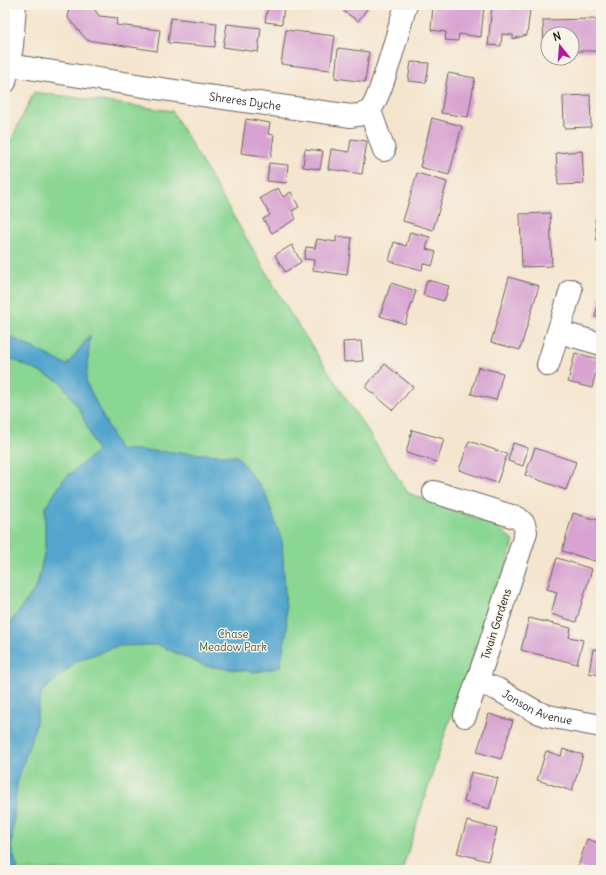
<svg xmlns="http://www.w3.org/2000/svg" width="606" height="875" font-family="Delius,sans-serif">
  <rect width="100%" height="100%" fill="#f7f3e8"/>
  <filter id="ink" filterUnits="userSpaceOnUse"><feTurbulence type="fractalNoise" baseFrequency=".025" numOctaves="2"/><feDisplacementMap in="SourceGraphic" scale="8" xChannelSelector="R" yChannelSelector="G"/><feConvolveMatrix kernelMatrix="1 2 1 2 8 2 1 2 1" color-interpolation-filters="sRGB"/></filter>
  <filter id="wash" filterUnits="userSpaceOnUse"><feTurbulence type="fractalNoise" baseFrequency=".012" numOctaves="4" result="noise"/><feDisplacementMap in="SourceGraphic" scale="16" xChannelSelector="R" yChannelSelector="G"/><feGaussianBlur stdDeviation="0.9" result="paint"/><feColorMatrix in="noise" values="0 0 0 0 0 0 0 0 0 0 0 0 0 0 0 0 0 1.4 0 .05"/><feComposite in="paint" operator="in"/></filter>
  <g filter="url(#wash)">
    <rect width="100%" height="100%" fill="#f5e5cf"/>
    <path fill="#8ad693" stroke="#537958" d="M34,92L172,111L290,313L408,493L499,527L514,542L480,640L451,715L402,870H5V153Z"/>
    <path fill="#53a5ce" stroke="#386075" d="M5,334L67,365L90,335L86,382L119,449L237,456L265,493L282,541L287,629L280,667L256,672L205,666L158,645L117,646L77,661L41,693L35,727L17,783L11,848L18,870H5V630L37,586L45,549V508L64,479L97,451L80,410L61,382L5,356Z"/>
    <g id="blocks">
      <path fill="#d8a3d2" d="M69,5H92L99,16L118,18L116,25L160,30L157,51L87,40L68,18Z
        M268,5H284L282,24L265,22Z
        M345,5H370L358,21L342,10Z
        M433,5H484L481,37L459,34L458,41L445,40L446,32L431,30Z
        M492,5L530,9L527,35L513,39V35L502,34L501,46L488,45Z
        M171,18L217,23L215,47L168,43Z
        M597,19L598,51H572V34H548V52H544L543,20Z
        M227,24L261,28L258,52L223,47Z
        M286,30L335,36L330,70L281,64Z
        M338,48L369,52L365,82L335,78Z
        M411,62L429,63L426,83L408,81Z
        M448,73L475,78L468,117L441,113Z
        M590,95L591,127L564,128L563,96Z
        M432,118L462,126L449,175L420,167Z
        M246,119L270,123L268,134L274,135L271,157L241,153Z
        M351,139L367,141L362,174L328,169L331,149L349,152Z
        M305,149L323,151L320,169L303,167Z
        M582,151L584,184L558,185L556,153Z
        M269,163L288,165L286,183L267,181Z
        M417,173L447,182L433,230L403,221Z
        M278,188L283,197L291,192L299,207L292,211L296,219L272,233L263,219L270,215L260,198Z
        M550,213L552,266L522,267L520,214Z
        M601,218V240L597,241L595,219Z
        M410,232L430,237L426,249L436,252L432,266L423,263L422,270L389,261L394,242L406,246Z
        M336,236L352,238L347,275L313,270L314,260L304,259L306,247L315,248L317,239L336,242Z
        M292,245L301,262L285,272L275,255Z
        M509,277L539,286L520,350L491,342Z
        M427,280L449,286L444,301L423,295Z
        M391,283L416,291L405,324L380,316Z
        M600,295H601V318L595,317Z
        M361,341L363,361L344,362L343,342Z
        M575,353L599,359L592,388L568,382Z
        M385,364L413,387L393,410L365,387Z
        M478,367L503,373L496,400L471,394Z
        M412,430L444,439L437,462L406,453Z
        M469,441L507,454L497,483L459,470Z
        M513,443L528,448L523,466L508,461Z
        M535,448L576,462L566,490L525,475Z
        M573,513L601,521V550L598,562L562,551Z
        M557,558L592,569L576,622L551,614L557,592L547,589Z
        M529,618L571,628L569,637L583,640L577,664L521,650Z
        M593,649L601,650V675L589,673Z
        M489,714L513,721L501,759L477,752Z
        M563,749L583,755L572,791L537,780L546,751L561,756Z
        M471,772L498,778L489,809L464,802Z
        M467,821L497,829L488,861L457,853Z
        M587,839L601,844V870H586L578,867Z"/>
    </g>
  </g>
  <g filter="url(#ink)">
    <use href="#blocks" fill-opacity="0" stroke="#68625b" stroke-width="1"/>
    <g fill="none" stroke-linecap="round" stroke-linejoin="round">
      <g stroke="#68625b" stroke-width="24">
        <g id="minor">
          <path id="s1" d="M9,65L201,95L351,116C357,115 364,115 369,111C380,102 400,23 406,5"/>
          <path d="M5,82L12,46L15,5"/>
          <path d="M370,111L384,150"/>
          <path d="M559,332L601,344"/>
          <path d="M548,365L571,290"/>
          <path d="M434,492L518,518L524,524L526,532L489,647L465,716"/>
          <path id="s2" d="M477,682L497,689L535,711L548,716L601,726"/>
        </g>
      </g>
      <use href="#minor" stroke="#fff" stroke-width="22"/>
    </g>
  </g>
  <g text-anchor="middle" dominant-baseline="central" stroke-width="3" stroke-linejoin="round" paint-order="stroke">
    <g font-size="11" fill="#1c1c1c" stroke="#f7f3e8">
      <text stroke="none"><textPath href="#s1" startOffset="239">Shreres Dyche</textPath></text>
      <text transform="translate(496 624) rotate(-72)">Twain Gardens</text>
      <text stroke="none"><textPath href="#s2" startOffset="66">Jonson Avenue</textPath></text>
    </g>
    <g font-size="11" fill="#425d46" stroke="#f7f3e8">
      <text x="233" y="634">Chase<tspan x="233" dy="13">Meadow Park</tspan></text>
    </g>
  </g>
  <rect width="606" height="875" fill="none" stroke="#f7f3e8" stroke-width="20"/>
  <g transform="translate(560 46) rotate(343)"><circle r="19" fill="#f7f3e8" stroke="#9f9d96"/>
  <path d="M0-3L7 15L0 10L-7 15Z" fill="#b5179e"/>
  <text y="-6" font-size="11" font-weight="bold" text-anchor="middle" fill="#1c1c1c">N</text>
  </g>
</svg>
